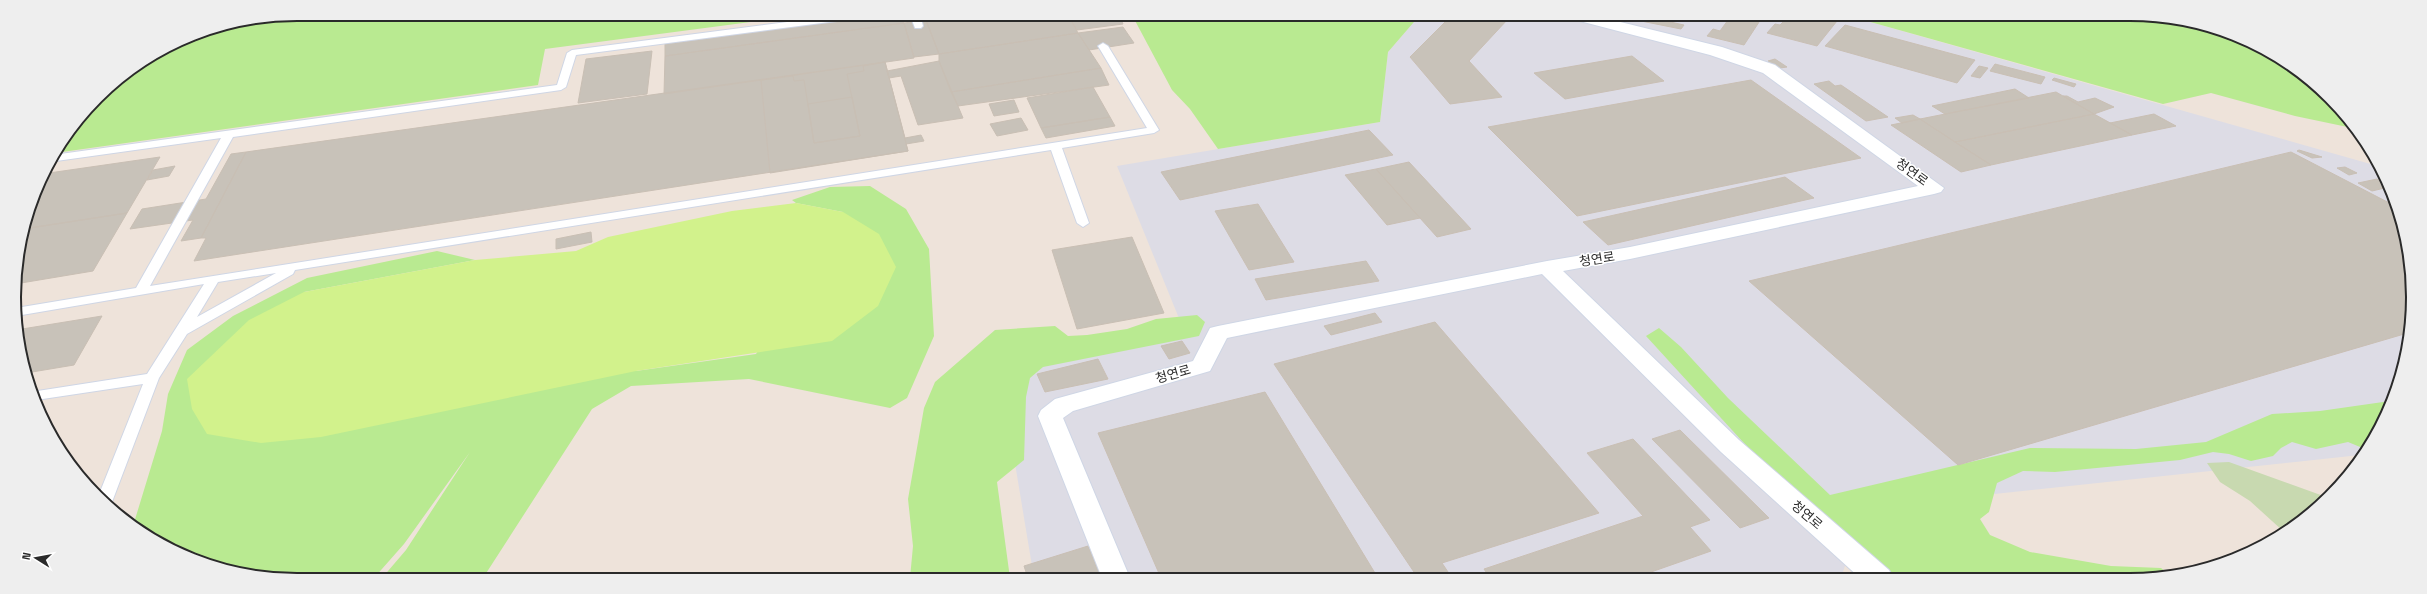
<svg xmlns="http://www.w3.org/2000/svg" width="2427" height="594" font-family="'Space Grotesk','Noto Sans KR',sans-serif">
  <rect width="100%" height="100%" fill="#eee3da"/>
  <path fill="#dddce5" d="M1420,15L1849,16L2381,167L2403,224L2412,279L2411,334L2384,422L2360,455L1864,508L1841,578H1034L999,367L1185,333L1117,166L1380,122L1388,52Z"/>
  <path fill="#b9ea91" d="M297,14L805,15L545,49L538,85L55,153L72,125L110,84L189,35L242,19Z
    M1132,15H1420L1388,52L1380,122L1218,149L1190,109L1172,90Z
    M1849,16H2167L2221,29L2272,52L2317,84L2357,129L2295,116L2211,93L2163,104Z
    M870,186L906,209L929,249L934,336L907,398L890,408L749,379L631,386L592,409L483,578H382L406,550L470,452L404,544L374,578H260L206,565L156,542L133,526L162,431L168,394L187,350L233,316L307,278L437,251L475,260L304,292L636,371L756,354L843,212L796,203L792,200L830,187Z
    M1197,315L1205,322L1199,336L1043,367L1030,378L1026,397L1024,460L997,482L1010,578H910L913,546L908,499L924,408L935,382L995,330L1055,326L1068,336L1087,335L1127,329L1156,319Z
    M1659,328L1681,347L1728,398L1830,495L2030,448L2136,449L2206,442L2272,414L2320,411L2390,401L2384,422L2365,449L2348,442L2316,449L2292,442L2281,448L2273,456L2251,461L2229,454L2213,452L2180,460L2055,472L2023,471L1997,483L1989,512L1980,519L1990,535L2030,552L2111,566L2161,568L2171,576L1898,578L1753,453L1646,336Z"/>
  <path fill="#c8d9b0" d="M2229,462L2329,498L2283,531L2250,501L2220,482L2207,463Z"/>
  <path fill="#d2f28c" d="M796,203L843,212L879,234L896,267L878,306L832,341L636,371L321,437L261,443L207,434L192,409L187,379L249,320L304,292L475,260L576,251L608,237L732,211Z"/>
  <path fill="#c8c2b9" stroke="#c9bfb4" d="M884,15H901L904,23L665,56V44Z
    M924,15H1068L1078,33L939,54Z
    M1068,15H1119L1123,24L1077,30Z
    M1451,16H1494L1508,19L1469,61L1502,97L1450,104L1410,57Z
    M1537,16H1563L1559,21Z
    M1616,16H1643L1684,25L1681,29Z
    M1731,16H1763L1744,45L1707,36L1713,29L1720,31Z
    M1789,16H1819L1837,21L1817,46L1767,33L1775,24L1780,25Z
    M926,20L939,54L914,57L904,23Z
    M904,23L914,58L664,94L665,56Z
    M1845,25L1975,60L1957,83L1825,46Z
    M1123,27L1134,43L1089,50L1078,33Z
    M1078,33L1101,68L951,92L939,61V54Z
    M652,51L647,94L578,103L586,59Z
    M1632,56L1664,81L1565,99L1534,73Z
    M1775,59L1787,67L1780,68L1768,61Z
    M939,61L963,118L918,125L901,76L889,78L887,71Z
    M885,62L905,138L921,135L924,141L906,144L908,151L194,261L206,238H201L246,152Z
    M885,62L908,151L770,173L761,80L793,76L794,81L804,80L814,143L860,136L847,74L864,71L863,66Z
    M1995,64L2045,77L2041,84L1990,71Z
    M1979,66L1988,68L1980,78L1971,76Z
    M1101,68L1109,85L958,106L951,92Z
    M2054,78L2076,84L2074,87L2052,80Z
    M1751,80L1861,158L1577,216L1488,127Z
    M1829,81L1835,86L1841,85L1888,117L1866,121L1814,84Z
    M1093,87L1110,117L1041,128L1027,98Z
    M2015,89L2029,98L1945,114L1932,106Z
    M2056,92L2094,114L1955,142L1920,119Z
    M2063,96H2067L2078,102L2095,98L2114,107L2094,114Z
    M852,97L860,136L814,143L808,104Z
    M1014,100L1019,112L994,116L989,104Z
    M2094,114L2132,135L1991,165L1955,142Z
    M2154,114L2176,126L2132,135L2110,123Z
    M1913,115L1920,119L1902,123L1895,118Z
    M1110,117L1115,126L1046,138L1041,128Z
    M1021,118L1028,130L997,136L990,124Z
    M1920,119L1955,142L1991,165L1961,172L1891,125Z
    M1369,130L1393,155L1180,200L1161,172Z
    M2299,150L2322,157L2312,158L2297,151Z
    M246,152L201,238L181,241L193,220L130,229L142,209L206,199L231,154Z
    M2291,152L2397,207L2403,224L2412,279L2411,332L1958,465L1749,281Z
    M160,157L127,213L23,229L42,174Z
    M1409,162L1471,229L1437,237L1376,169Z
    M175,166L169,176L147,180L153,170Z
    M2345,167L2357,173L2349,175L2337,168Z
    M1376,169L1420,218L1387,225L1345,175Z
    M1785,177L1814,198L1608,245L1583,222Z
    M2377,179L2389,187L2372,191L2358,183Z
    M1258,204L1294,262L1249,270L1215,211Z
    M127,213L93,271L15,284L23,229Z
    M591,232L592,242L556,249V239Z
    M1132,237L1164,313L1077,329L1052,250Z
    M1366,261L1379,281L1266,300L1255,279Z
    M1375,313L1382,322L1331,335L1324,326Z
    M102,316L74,365L26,373L16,330Z
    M1435,322L1599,513L1442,563L1452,578H1418L1274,364Z
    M1182,341L1190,353L1169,359L1161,346Z
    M1098,359L1108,379L1045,392L1037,374Z
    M1265,392L1378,578H1161L1098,433Z
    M1680,430L1769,518L1740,528L1652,439Z
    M1633,439L1710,520L1690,527L1711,551L1634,578H1490L1484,569L1643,516L1587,453Z
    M1088,546L1100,574L1088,578H1028L1024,566Z"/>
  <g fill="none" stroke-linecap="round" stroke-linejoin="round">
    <g stroke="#cfd6e5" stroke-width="2">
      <path id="lane" d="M841,15H865L860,18L576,55L566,87L561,90L233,137L150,286L1147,128L1098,46L1103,43L1108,46L1159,130L1154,133L1062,148L1089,223L1083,227L1077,223L1051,150L295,270L293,274L187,334L159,378L112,502L107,507L98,497L143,384L36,400L31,392L147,374L204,284L16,316V308L136,288L221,138L49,162L53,155L557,85L567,53L572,50ZM276,273L197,317L218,282Z
        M910,15H920L923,26L921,28H915Z"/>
    </g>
    <g stroke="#cfd6e5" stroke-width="2">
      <path id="street" d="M1570,16H1596L1722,47L1775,65L1944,188L1941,192L1934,194L1630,259L1563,271L1739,440L1889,570L1893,578H1860L1721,452L1542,274L1227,338L1210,371L1073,411L1063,418L1130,578H1102L1038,416L1041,410L1055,399L1193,361L1210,328L1218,326L1547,261L1630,247L1918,186L1763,73L1710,55L1572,19Z"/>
    </g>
    <use href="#lane" fill="#fff" fill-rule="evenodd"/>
    <use href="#street" fill="#fff" fill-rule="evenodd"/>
  </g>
  <g text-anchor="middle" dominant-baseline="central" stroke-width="3" stroke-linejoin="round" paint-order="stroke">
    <g font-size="13" fill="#2a2a2a" stroke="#fff">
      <text transform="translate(1912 172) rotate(36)">청연로</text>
      <text transform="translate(1597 259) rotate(-9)">청연로</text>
      <text transform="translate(1173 374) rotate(-16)">청연로</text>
      <text transform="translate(1807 515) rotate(41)">청연로</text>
    </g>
  </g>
  <path d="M0 0H2427V594H0ZM297 21H2130A276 276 0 0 1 2406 297V297A276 276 0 0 1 2130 573H297A276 276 0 0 1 21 297V297A276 276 0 0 1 297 21Z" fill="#eee" fill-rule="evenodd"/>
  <path fill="none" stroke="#2a2a2a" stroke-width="2" d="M297 21H2130A276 276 0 0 1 2406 297V297A276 276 0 0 1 2130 573H297A276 276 0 0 1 21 297V297A276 276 0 0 1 297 21Z"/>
  <g transform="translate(36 558) rotate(281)" stroke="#ffffff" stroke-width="3" paint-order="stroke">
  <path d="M0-3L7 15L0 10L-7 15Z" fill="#2a2a2a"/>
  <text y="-6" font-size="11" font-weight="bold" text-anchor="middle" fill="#2a2a2a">N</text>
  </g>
</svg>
